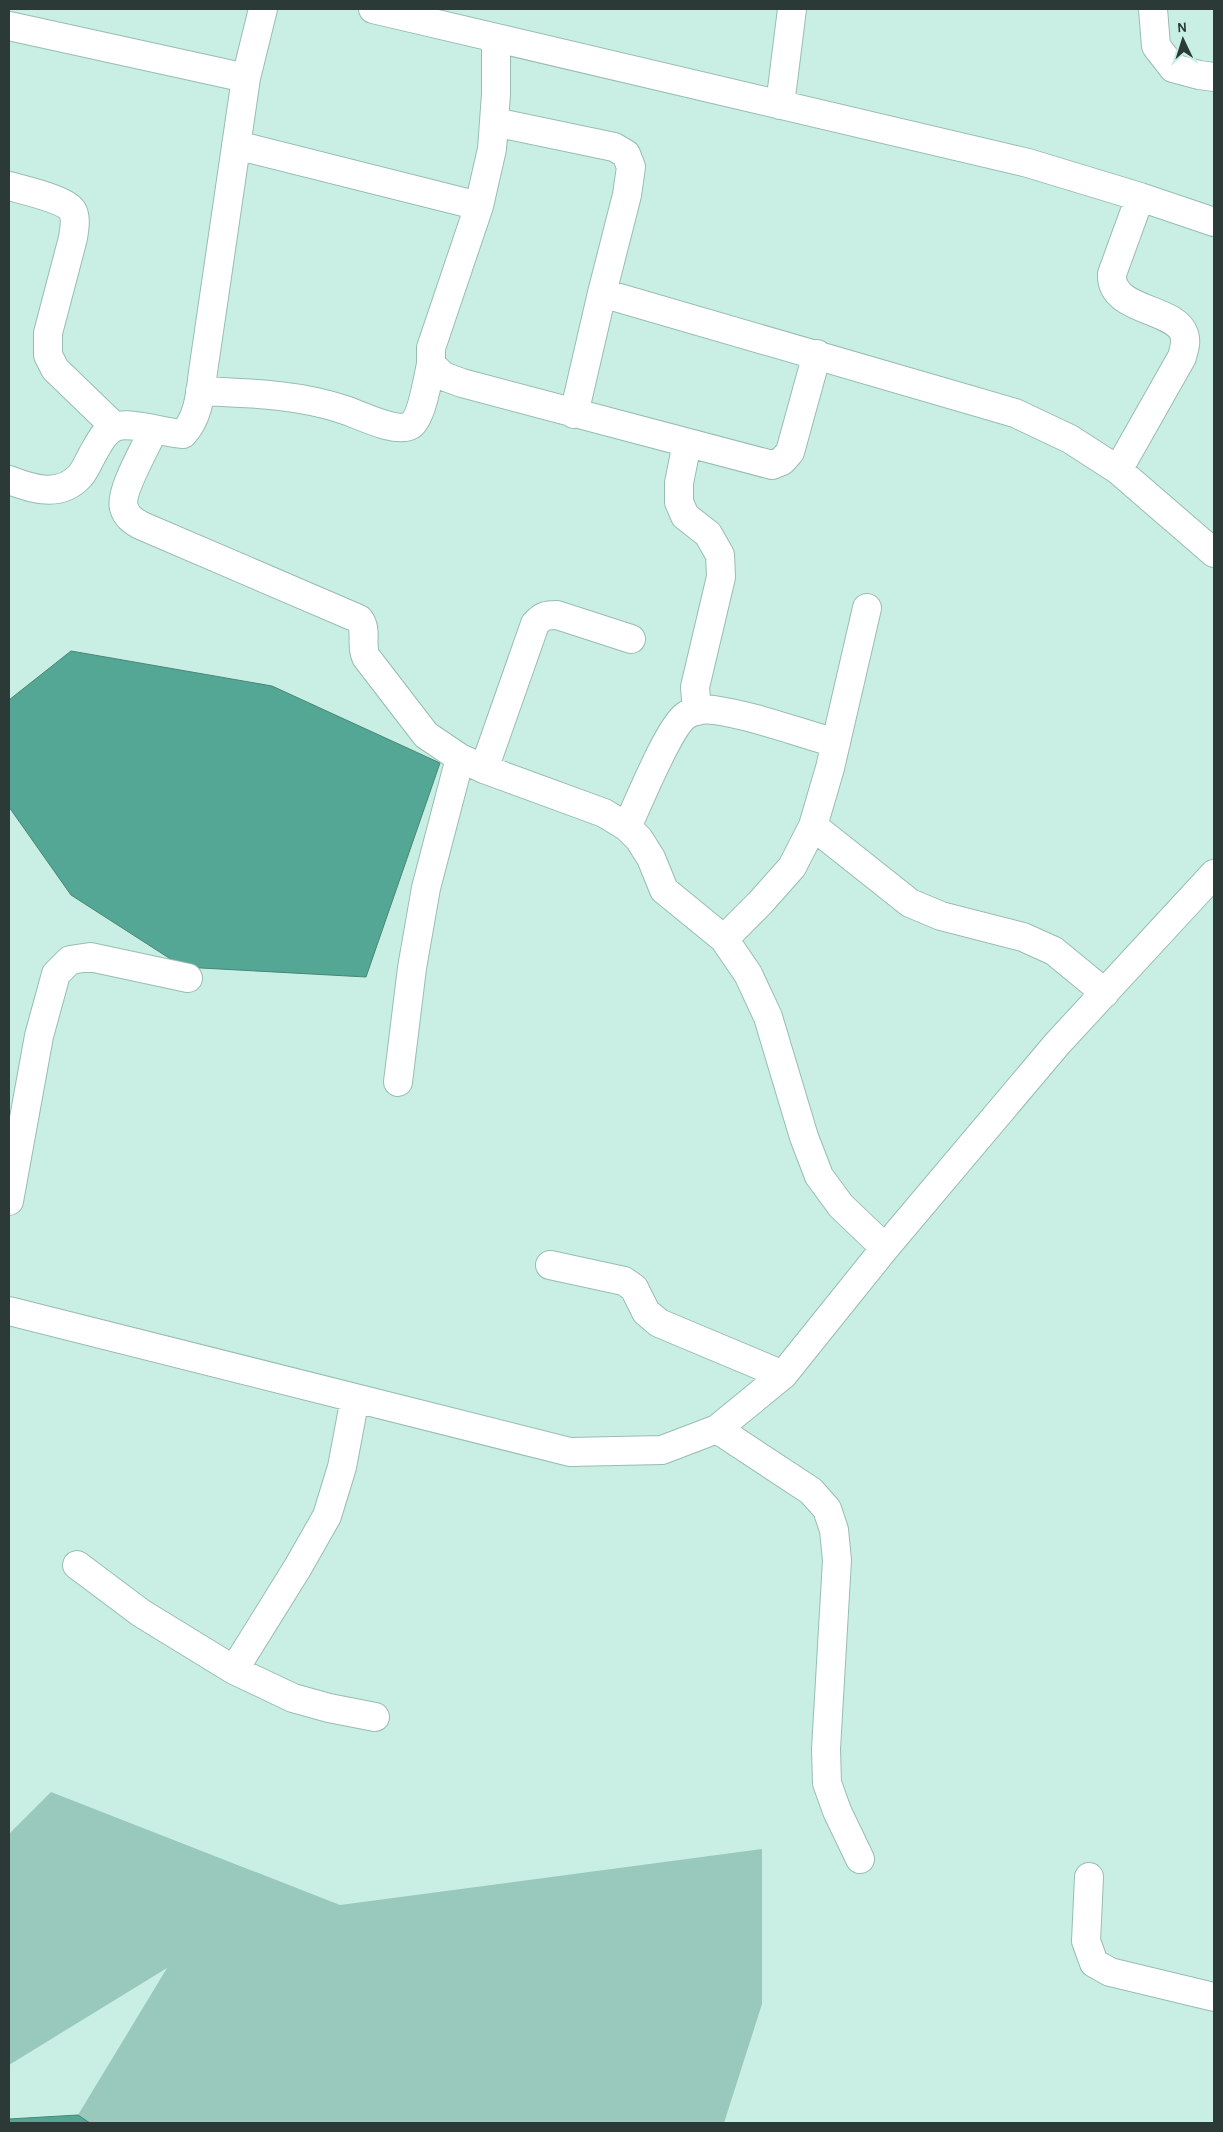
<svg xmlns="http://www.w3.org/2000/svg" width="1223" height="2132" font-family="'Alegreya Sans',sans-serif">
  <rect width="100%" height="100%" fill="#c9efe5"/>
  <path fill="#98c9bc" d="M51,1792L340,1905L762,1849V2004L724,2123H90L78,2115L167,1968L9,2065V1834Z"/>
  <path fill="#54a795" stroke="#488678" d="M71,651L272,686L440,763L366,977L183,967L71,895L9,807V700Z
    M78,2115L90,2123H9V2119Z"/>
  <g fill="none" stroke-linecap="round" stroke-linejoin="round">
    <g stroke="#98bcb3" stroke-width="30">
      <path id="minor" d="M373,9L1028,163L1140,197L1214,222
        M1153,9L1156,46L1173,68L1199,75L1214,77
        M9,26L246,78
        M496,38V94L492,149L479,206L431,348V364L443,376L462,383L772,465L782,461L790,452L817,354
        M780,105L792,9
        M494,122L614,147L626,154L631,167L627,195L602,293L574,414
        M236,145L479,206
        M9,186C23,190 64,199 72,210C77,218 74,230 73,238L48,333V355L55,369L115,427
        M602,293L1015,413L1070,439L1118,470L1214,553
        M200,391C248,393 299,394 345,410C360,415 397,434 411,425C422,417 428,378 431,364
        M153,431C146,447 119,492 124,508C127,517 132,520 140,525L359,619C368,630 360,644 366,657L426,735L460,758L484,769L604,813L627,827L639,839L651,858L664,890L724,939L748,974L768,1017L804,1137L819,1176L841,1206L885,1248
        M687,443L679,483V502L685,516L708,534L720,555L721,577L695,687L697,711
        M1118,470L1182,357C1184,349 1187,342 1184,334C1175,307 1110,312 1112,274L1140,197
        M9,480C32,489 60,498 80,476C86,469 90,458 95,450C100,441 105,431 115,427C130,421 165,433 183,434C199,417 200,394 203,372L246,78L263,9
        M484,769L535,624C542,616 546,615 557,615L631,639
        M813,826L910,903L941,916L1023,937L1054,951L1105,993
        M627,827C638,804 668,729 685,716C693,710 705,709 714,710C755,716 796,732 836,743
        M724,939L760,903L792,867L813,826L830,768L867,608
        M398,1082L412,968L426,888L460,758
        M9,1201L39,1036L56,974L70,960L90,957L188,978
        M550,1265L624,1281L634,1288L646,1312L659,1323L783,1375
        M9,1311L570,1452L662,1450L717,1429L783,1375L885,1248L1057,1044L1214,874
        M717,1429L811,1491L827,1509L834,1530L837,1560L826,1749L827,1783L837,1811L860,1859
        M77,1565L141,1613L234,1670L293,1698L329,1708L375,1717
        M234,1670L298,1567L327,1516L342,1467L355,1398
        M1089,1877L1086,1941L1094,1963L1110,1972L1214,1997"/>
    </g>
    <use href="#minor" stroke="#fff" stroke-width="28"/>
  </g>
  <rect width="1223" height="2132" fill="none" stroke="#2b3a36" stroke-width="20"/>
  <g transform="translate(1183 40) rotate(356)" stroke="#c9efe5" stroke-width="4" paint-order="stroke">
  <path d="M0-4L9 19L0 12L-9 19Z" fill="#2b3a36"/>
  <text y="-8" font-size="14" font-weight="bold" text-anchor="middle" fill="#2b3a36">N</text>
  </g>
</svg>
